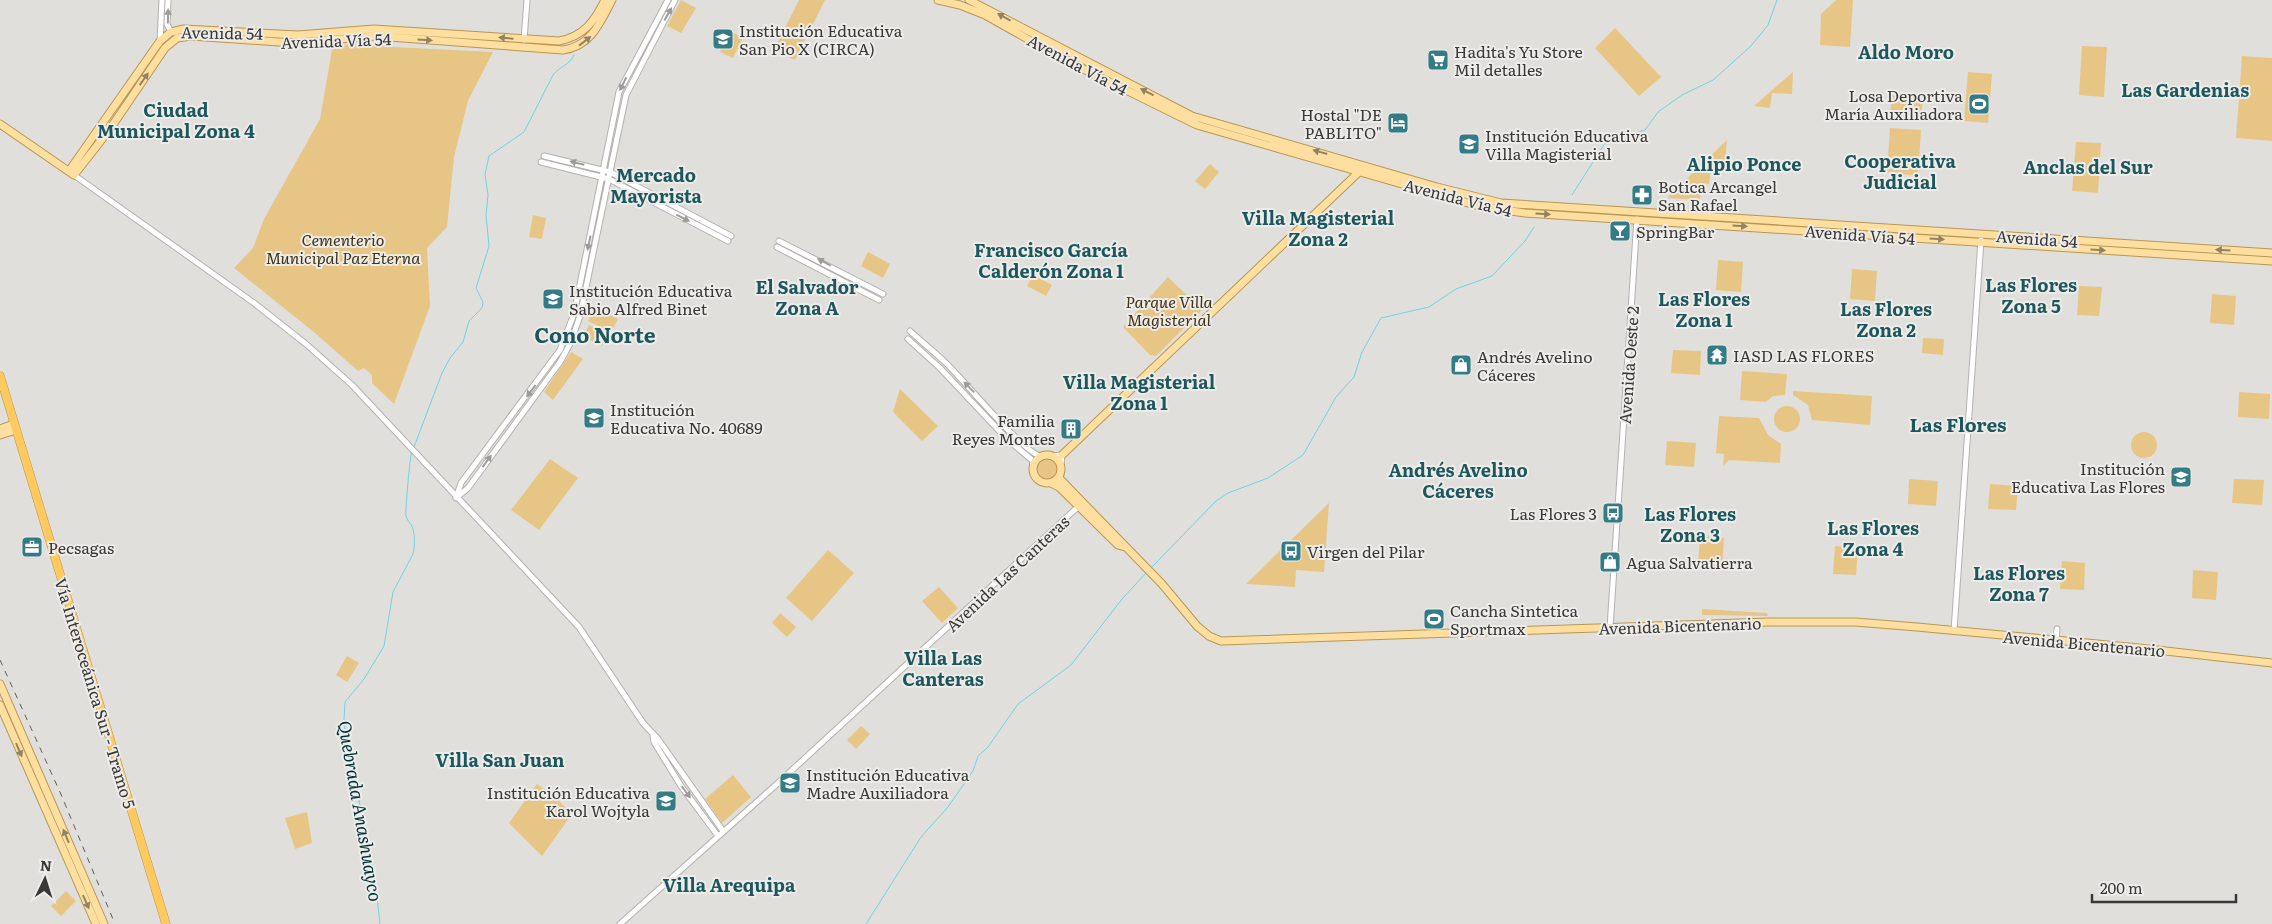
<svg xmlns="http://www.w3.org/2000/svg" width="2272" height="924" font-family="Literata,serif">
  <rect width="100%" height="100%" fill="#e0dfdc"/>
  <path fill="#e7c685" d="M681,0L696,8L681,33L667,26Z
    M799,0H825L795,60L774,50Z
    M1836,0H1853L1850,47L1820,45L1821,14Z
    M1615,28L1661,77L1639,96L1595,48Z
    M730,31L743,38L733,58L720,52Z
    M333,44L493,52L468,101L454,157L447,227L427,248L430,306L394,404L372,383V375L364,368L358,371L315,333L234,268L253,248L264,219L320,119Z
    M2082,46L2107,47L2104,97L2079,95Z
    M2242,56L2272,58V141L2236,138Z
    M1793,72L1792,94L1772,93L1770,108L1754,106Z
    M1968,72L1992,74L1988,123L1964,121Z
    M1892,95L1923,98L1921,117L1890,115Z
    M1890,128L1921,130L1918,176L1887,172Z
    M1727,140L1725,161L1712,160L1709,184L1701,183L1700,200L1667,198Z
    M2076,142L2101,143L2098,193L2072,191Z
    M1210,164L1219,172L1205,189L1195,181Z
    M533,215L546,218L542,239L529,237Z
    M868,252L890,264L883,278L861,266Z
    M1718,260L1743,262L1741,292L1716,290Z
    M1852,269L1877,271L1875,301L1850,299Z
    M1033,275L1052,285L1046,296L1027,286Z
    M1168,277L1202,310L1156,356L1150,355L1123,327Z
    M2079,286L2102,287L2099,316L2077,315Z
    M2212,294L2236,296L2234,325L2210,323Z
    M595,308L618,319L611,332L588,321Z
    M589,325L608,334L602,346L583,337Z
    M1923,338L1944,339L1943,355L1922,353Z
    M1673,350L1701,351L1700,375L1671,373Z
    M571,352L583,359L553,400L544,392Z
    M1742,371L1787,374L1785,395L1773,396L1766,402L1740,400Z
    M900,389L938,426L922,441L893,412Z
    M1793,391L1872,396L1870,425L1812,420L1808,405L1793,395Z
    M2239,392L2270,394L2269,419L2238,417Z
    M1774 419a13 13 0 1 1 26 0a13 13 0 1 1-26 0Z
    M1719,416L1759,418L1768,435L1781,444L1780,463L1729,460L1723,466L1724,454L1716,453Z
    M2131 445a13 13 0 1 1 26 0a13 13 0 1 1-26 0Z
    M1667,441L1696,443L1694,467L1665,465Z
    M1036 469a11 11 0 1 1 22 0a11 11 0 1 1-22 0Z
    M550,459L578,478L539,530L511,510Z
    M1909,479L1938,481L1936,506L1908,504Z
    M2234,479L2264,480L2262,505L2232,503Z
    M1990,484L2018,486L2016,510L1988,509Z
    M1329,503L1324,572L1296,570L1295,587L1246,584Z
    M1700,536L1724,538L1722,567L1698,565Z
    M1835,546L1858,548L1856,575L1833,574Z
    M828,550L854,573L812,621L786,598Z
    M2062,561L2085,563L2084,590L2060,589Z
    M2193,570L2218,572L2216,600L2192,598Z
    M939,587L958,608L942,623L922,601Z
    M1702,609L1767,613L1768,616L1702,615Z
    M780,613L796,627L787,637L772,623Z
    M347,656L359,663L347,682L336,675Z
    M861,726L870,734L856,749L847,740Z
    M733,775L751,797L722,823L705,799Z
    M537,784L554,796L572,814L542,856L509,823Z
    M307,812L312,843L295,849L285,818Z
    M66,891L76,901L61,916L51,906Z"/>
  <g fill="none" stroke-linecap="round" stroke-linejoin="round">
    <path stroke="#6fd4e3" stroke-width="1" d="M1572,195L1605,143L1645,130L1658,112L1682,95L1713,80L1751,46L1768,25L1777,0
      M414,447L442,373L450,358L463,342L469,321L482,308L483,302L476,288L489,246L486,215L488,195L485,174L489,156L524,132L553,75C560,66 570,65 574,55
      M1150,569L1216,501L1228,493L1268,478L1303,455L1336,397L1354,377L1362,352L1381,318L1429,307L1456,289L1492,276L1525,241L1534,227
      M380,924L375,880L345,731L344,719L345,702L364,679L384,646L393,592L413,554C415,546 415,534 412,526C410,523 407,520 406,516C405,513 410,454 412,450
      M866,924L921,837L948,807L973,771L978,756L988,747L1018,704L1071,665L1122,599L1147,572"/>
    <g stroke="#b3b2af" stroke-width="7">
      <path id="minor" d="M168,0L167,24L171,32
        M524,40L527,0
        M160,41L162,0
        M544,156L610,172L731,236
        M541,162L609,179L728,241
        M74,175L254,303L306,344L352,385L579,627L643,723L658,739L723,831
        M779,241L883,294
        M777,247L879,300
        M910,331C921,341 933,351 945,362C962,378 1024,454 1041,456
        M908,339L940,368L1007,439L1032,460L1033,465
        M1053,456L1062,455L1061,464
        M456,498L468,488L560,362L570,344L580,316L626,95L675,0
        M456,498L461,483L560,350L574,314L619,92L668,0
        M1610,628L1637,219
        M1954,631L1981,240
        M2056,640L2057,629
        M653,735L654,742L681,786L718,836
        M620,924L778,783L1080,505"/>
    </g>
    <g stroke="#b99751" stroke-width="9">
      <path id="major" d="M938,0L960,5L985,15L1065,60L1197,125L1482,207L1525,213L2272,261
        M969,0L1192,116L1437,187L1501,203L2272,253
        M0,124L74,175L110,129L165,48L177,38L191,36L293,43L376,36L563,50C591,46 600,23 612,0
        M69,171L160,41L171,32L184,29L298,35L374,29L559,41C584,36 594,22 605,0
        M0,429L14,424
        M0,435L16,430
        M1033 469a14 14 0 1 1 28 0a14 14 0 1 1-28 0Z
        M1062,455L1360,171
        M1059,478L1162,584L1197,626L1209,636L1221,641L1769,622H1855L1917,627L2139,648L2272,663
        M1051,483L1059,487L1118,545L1125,547
        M0,684L104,924
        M0,705L96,924"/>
    </g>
    <g stroke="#b99751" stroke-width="9">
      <path id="highway" d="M0,376L166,924"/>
    </g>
    <use href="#minor" stroke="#fff" stroke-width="5"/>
    <use href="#major" stroke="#fedf9f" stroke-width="7"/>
    <use href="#highway" stroke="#feca5f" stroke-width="8"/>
    <path stroke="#5e5d5b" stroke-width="1" stroke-dasharray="6 6" stroke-linecap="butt" d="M0,660L60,792L115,924"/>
  </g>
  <defs><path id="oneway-solid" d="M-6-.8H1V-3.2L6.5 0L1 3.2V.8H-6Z" transform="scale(1.25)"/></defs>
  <g fill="#9c9c9b">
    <use href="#oneway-solid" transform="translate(668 14) rotate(-61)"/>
    <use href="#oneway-solid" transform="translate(168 16) rotate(-89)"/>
    <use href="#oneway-solid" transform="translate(623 84) rotate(116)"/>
    <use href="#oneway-solid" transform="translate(577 163) rotate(-166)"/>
    <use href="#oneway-solid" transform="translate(683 218) rotate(27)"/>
    <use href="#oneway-solid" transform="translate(589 243) rotate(102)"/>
    <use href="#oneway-solid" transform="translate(824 262) rotate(-152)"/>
    <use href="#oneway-solid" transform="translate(969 387) rotate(-134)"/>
    <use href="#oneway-solid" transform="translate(531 391) rotate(127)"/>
    <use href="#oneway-solid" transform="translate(487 461) rotate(-54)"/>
    <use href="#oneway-solid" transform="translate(686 792) rotate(53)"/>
  </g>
  <g fill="#928366">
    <use href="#oneway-solid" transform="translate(1004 17) rotate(-151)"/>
    <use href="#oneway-solid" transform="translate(506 38) rotate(-175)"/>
    <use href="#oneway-solid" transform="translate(425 40) rotate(4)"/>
    <use href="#oneway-solid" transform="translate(585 41) rotate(-38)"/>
    <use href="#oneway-solid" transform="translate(144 79) rotate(-55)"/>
    <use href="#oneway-solid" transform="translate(1147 92) rotate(-153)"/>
    <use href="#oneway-solid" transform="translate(1320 152) rotate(-164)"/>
    <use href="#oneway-solid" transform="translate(1543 214) rotate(3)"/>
    <use href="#oneway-solid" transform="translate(1740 226) rotate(4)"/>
    <use href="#oneway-solid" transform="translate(1937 239) rotate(4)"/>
    <use href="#oneway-solid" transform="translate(2098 250) rotate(4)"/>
    <use href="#oneway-solid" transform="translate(2223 250) rotate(-177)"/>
    <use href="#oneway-solid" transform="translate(19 750) rotate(67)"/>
    <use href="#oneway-solid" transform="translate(66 836) rotate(-113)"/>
    <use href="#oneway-solid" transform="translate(86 902) rotate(66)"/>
  </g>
  <defs>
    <g id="school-square" transform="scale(1.125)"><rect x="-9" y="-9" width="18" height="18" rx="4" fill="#337b85" stroke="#edece9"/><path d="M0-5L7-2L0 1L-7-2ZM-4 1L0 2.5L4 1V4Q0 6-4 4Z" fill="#fff"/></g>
    <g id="supermarket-square" transform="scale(1.125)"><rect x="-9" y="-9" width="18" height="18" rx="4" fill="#337b85" stroke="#edece9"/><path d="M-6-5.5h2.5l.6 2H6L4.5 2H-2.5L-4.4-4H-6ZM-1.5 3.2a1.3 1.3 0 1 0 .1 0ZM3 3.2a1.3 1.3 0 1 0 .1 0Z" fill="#fff"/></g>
    <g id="stadium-square" transform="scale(1.125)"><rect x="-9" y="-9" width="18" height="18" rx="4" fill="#337b85" stroke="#edece9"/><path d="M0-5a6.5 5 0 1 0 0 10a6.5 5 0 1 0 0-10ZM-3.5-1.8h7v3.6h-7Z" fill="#fff"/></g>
    <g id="hotel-square" transform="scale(1.125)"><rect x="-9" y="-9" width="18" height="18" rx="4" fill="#337b85" stroke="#edece9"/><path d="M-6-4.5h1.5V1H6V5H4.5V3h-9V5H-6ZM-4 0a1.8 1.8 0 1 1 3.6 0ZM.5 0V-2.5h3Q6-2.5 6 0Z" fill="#fff"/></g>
    <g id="pharmacy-square" transform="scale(1.125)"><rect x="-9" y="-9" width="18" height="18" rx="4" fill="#337b85" stroke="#edece9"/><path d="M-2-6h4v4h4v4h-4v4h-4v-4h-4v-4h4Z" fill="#fff"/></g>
    <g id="bar-square" transform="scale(1.125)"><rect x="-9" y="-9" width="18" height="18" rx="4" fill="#337b85" stroke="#edece9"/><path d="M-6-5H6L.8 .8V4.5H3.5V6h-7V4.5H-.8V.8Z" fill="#fff"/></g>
    <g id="temple-square" transform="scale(1.125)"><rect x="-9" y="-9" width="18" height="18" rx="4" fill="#337b85" stroke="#edece9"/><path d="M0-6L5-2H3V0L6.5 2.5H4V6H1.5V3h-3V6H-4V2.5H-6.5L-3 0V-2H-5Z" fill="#fff"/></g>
    <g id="shop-square" transform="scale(1.125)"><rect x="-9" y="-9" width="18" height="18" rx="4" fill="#337b85" stroke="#edece9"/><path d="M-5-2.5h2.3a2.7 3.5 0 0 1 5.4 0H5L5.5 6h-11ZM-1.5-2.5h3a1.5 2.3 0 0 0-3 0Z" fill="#fff"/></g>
    <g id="building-square" transform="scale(1.125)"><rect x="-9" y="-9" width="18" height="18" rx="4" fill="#337b85" stroke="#edece9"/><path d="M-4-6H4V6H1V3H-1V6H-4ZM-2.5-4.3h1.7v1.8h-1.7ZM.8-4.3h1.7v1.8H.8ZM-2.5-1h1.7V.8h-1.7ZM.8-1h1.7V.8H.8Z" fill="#fff"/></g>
    <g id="bus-square" transform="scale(1.125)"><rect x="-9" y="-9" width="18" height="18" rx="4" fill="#337b85" stroke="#edece9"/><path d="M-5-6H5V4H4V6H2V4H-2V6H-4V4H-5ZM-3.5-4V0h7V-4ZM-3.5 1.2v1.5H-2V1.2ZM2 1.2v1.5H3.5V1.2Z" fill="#fff"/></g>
    <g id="office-square" transform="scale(1.125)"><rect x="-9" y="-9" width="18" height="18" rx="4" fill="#337b85" stroke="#edece9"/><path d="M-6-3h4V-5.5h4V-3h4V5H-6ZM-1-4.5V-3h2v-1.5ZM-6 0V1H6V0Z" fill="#fff"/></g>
  </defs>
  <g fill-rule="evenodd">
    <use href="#school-square" x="723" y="39"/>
    <use href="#supermarket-square" x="1438" y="60"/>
    <use href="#stadium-square" x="1979" y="104"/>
    <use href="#hotel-square" x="1398" y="123"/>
    <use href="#school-square" x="1469" y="144"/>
    <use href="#pharmacy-square" x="1642" y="195"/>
    <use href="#bar-square" x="1620" y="231"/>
    <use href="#school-square" x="553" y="299"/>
    <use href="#temple-square" x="1717" y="355"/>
    <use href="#shop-square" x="1461" y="365"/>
    <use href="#school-square" x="594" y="418"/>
    <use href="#building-square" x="1071" y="429"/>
    <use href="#school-square" x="2181" y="477"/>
    <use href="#bus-square" x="1613" y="513"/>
    <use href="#office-square" x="32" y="547"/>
    <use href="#bus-square" x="1291" y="551"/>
    <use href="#shop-square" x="1610" y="562"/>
    <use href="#stadium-square" x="1434" y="619"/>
    <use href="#school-square" x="790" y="783"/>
    <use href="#school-square" x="666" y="801"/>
  </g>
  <g text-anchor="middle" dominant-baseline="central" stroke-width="4" stroke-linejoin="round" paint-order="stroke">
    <g font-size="16" fill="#393837" stroke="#edece9" text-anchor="start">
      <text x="739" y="30">Institución Educativa<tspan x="739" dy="18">San Pio X (CIRCA)</tspan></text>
      <text x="1454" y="51">Hadita's Yu Store<tspan x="1454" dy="18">Mil detalles</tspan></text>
      <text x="1963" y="95" text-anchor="end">Losa Deportiva<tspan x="1963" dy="18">María Auxiliadora</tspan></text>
      <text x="1382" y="114" text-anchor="end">Hostal "DE<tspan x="1382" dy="18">PABLITO"</tspan></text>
      <text x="1485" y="135">Institución Educativa<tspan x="1485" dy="18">Villa Magisterial</tspan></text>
      <text x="1658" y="186">Botica Arcangel<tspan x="1658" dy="18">San Rafael</tspan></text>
      <text x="1636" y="231">SpringBar</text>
      <text x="569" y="290">Institución Educativa<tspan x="569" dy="18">Sabio Alfred Binet</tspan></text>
      <text x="1733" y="355">IASD LAS FLORES</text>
      <text x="1477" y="356">Andrés Avelino<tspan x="1477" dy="18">Cáceres</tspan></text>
      <text x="610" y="409">Institución<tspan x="610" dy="18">Educativa No. 40689</tspan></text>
      <text x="1055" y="420" text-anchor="end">Familia<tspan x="1055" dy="18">Reyes Montes</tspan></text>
      <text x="2165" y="468" text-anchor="end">Institución<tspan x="2165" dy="18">Educativa Las Flores</tspan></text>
      <text x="1597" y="513" text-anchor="end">Las Flores 3</text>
      <text x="48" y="547">Pecsagas</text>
      <text x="1307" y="551">Virgen del Pilar</text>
      <text x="1626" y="562">Agua Salvatierra</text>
      <text x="1450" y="610">Cancha Sintetica<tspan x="1450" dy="18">Sportmax</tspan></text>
      <text x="806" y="774">Institución Educativa<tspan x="806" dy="18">Madre Auxiliadora</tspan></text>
      <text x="650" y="792" text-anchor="end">Institución Educativa<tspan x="650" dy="18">Karol Wojtyla</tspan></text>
    </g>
    <g font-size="16" fill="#393837" stroke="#edece9">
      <text transform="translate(222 32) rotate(1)">Avenida 54</text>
      <text transform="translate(336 40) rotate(-2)">Avenida Vía 54</text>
      <text transform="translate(1078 64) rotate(28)">Avenida Vía 54</text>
      <text transform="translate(1458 197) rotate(14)">Avenida Vía 54</text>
      <text transform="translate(1860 234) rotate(4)">Avenida Vía 54</text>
      <text transform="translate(2037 238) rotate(4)">Avenida 54</text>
      <text transform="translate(1628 365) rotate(-86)">Avenida Oeste 2</text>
      <text transform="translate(1007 573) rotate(-43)">Avenida Las Canteras</text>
      <text transform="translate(1680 625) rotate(-2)">Avenida Bicentenario</text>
      <text transform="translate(2084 643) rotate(5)">Avenida Bicentenario</text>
      <text transform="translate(96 693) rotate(73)">Vía Interoceánica Sur - Tramo 5</text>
    </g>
    <g font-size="16" font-style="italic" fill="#413213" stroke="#edece9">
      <text x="343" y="239">Cementerio<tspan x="343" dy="18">Municipal Paz Eterna</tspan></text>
      <text x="1169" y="301">Parque Villa<tspan x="1169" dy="18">Magisterial</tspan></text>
    </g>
    <g font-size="18" font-weight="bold" fill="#1d575e" stroke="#edece9">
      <text x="1906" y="51">Aldo Moro</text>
      <text x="2185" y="89">Las Gardenias</text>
      <text x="176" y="109">Ciudad<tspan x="176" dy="21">Municipal Zona 4</tspan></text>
      <text x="1900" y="160">Cooperativa<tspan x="1900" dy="21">Judicial</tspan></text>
      <text x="1744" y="163">Alipio Ponce</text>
      <text x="2088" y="166">Anclas del Sur</text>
      <text x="656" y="174">Mercado<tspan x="656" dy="21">Mayorista</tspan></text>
      <text x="1318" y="217">Villa Magisterial<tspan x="1318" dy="21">Zona 2</tspan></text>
      <text x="1051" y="249">Francisco García<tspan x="1051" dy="21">Calderón Zona 1</tspan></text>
      <text x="2031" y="284">Las Flores<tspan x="2031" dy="21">Zona 5</tspan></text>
      <text x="807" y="286">El Salvador<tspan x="807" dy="21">Zona A</tspan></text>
      <text x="1704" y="298">Las Flores<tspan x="1704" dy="21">Zona 1</tspan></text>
      <text x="1886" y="308">Las Flores<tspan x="1886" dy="21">Zona 2</tspan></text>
      <text x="1139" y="381">Villa Magisterial<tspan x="1139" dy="21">Zona 1</tspan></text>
      <text x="1458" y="469">Andrés Avelino<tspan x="1458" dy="21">Cáceres</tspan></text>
      <text x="1690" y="513">Las Flores<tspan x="1690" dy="21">Zona 3</tspan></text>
      <text x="1873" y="527">Las Flores<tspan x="1873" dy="21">Zona 4</tspan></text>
      <text x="2019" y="572">Las Flores<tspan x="2019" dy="21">Zona 7</tspan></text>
      <text x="943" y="657">Villa Las<tspan x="943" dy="21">Canteras</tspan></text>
      <text x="500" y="759">Villa San Juan</text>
      <text x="729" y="884">Villa Arequipa</text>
    </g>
    <g font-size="18" font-style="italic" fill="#003339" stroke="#edece9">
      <text transform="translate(361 811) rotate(80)">Quebrada Anashuayco</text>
    </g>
    <g font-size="19" font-weight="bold" fill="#1d575e" stroke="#edece9">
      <text x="1958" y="424">Las Flores</text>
    </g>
    <g font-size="21" font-weight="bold" fill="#1d575e" stroke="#edece9">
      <text x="595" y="333">Cono Norte</text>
    </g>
  </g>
  <g transform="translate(45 879) rotate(4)" stroke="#edece9" stroke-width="4" paint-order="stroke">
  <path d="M0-4L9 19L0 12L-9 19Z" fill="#393837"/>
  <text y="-8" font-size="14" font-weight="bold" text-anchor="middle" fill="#393837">N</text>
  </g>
  <path d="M2092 894v8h144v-8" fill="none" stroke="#393837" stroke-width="2.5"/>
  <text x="2100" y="894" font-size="15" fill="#393837" stroke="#edece9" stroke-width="4" paint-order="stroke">200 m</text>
</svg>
